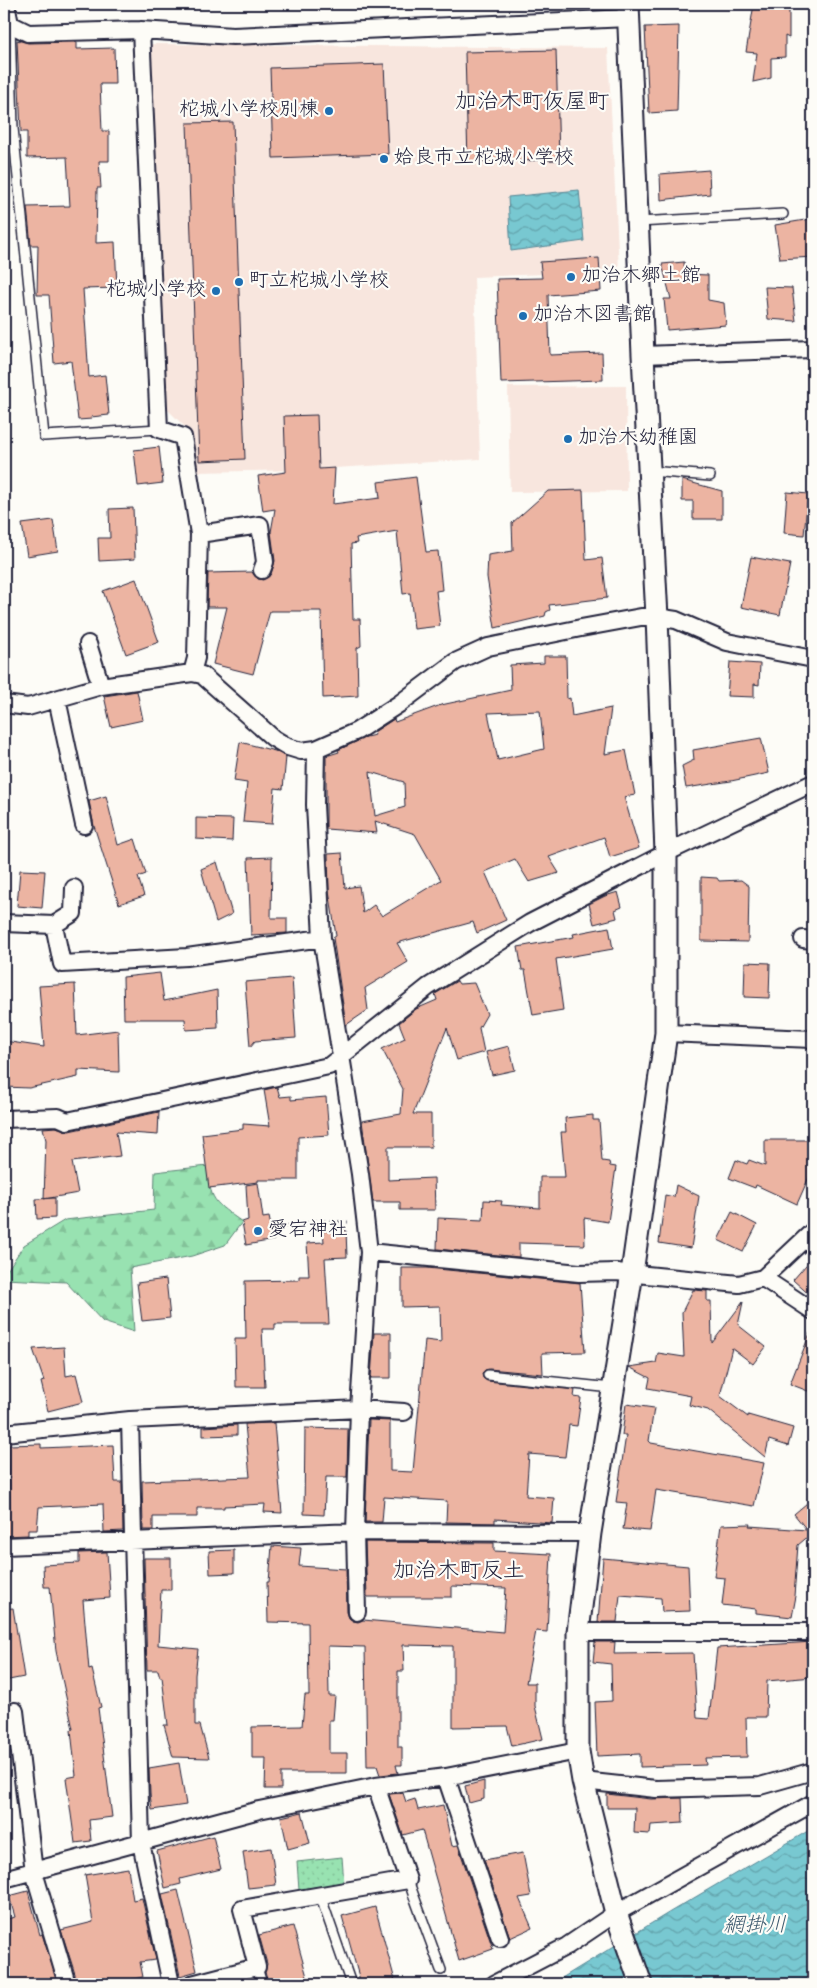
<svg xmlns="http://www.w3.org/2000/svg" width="817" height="1988" font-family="Dekko,'Klee One',sans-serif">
  <defs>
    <pattern id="forest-firs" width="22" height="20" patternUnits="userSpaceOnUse" patternTransform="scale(1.25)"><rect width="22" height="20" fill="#98e2b1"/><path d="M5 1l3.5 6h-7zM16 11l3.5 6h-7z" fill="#83c299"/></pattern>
    <pattern id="park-dots" width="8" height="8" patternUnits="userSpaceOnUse" patternTransform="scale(1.25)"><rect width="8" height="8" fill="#98e2b1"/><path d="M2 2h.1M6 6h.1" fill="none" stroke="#83c299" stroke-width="1.8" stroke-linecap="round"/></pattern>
    <pattern id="water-waves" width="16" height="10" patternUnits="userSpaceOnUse" patternTransform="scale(1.25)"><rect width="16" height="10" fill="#78c8d1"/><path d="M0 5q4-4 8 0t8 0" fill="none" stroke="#62a2ab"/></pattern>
  </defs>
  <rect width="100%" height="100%" fill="#fdfcf7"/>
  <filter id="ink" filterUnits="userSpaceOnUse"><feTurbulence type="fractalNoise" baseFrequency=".02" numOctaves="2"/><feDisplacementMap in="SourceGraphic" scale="10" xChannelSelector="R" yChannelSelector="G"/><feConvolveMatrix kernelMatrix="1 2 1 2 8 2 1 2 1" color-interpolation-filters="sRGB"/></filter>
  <g filter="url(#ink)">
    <path fill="#f8e6de" d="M150,44L608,48L619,271L474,277L480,459L303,470L195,472L189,431L163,405Z
      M626,386L627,491L510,492L508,387Z"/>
    <path fill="url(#forest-firs)" stroke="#5d8276" d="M208,1166C209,1200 215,1203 242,1222L225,1245L192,1256L130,1268L134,1332L103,1322L66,1282L4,1279V1275L24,1245L65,1220L154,1210L155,1172Z"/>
    <path fill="url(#park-dots)" stroke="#5d8276" d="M342,1857L344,1884L299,1889L297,1862Z"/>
    <path fill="url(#water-waves)" stroke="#568695" d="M579,190L584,241L511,251L508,197Z
      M813,1828V1984H552L670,1912Z"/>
    <path fill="#ecb4a2" stroke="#22223b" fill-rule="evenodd" d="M754,4H780L781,11L789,8V38L785,36V57L771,58V78L753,82L757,53L746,52Z
      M679,26L677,111L649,113L645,27Z
      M17,40L28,43L77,42V49L114,48L115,84H100L102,131H109V161H99L101,188H97L96,243L115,242L117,288L83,289L89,377L105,375L109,415L91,417L92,419L78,420L71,361L54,363L49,295H37L38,245H31L27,207L70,206L67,157L27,158V132H21Z
      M556,50L559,160L468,162L465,52Z
      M384,64L388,154L273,158L270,68Z
      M233,122L245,459L199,461L187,123Z
      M709,170L710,194L661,200L660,174Z
      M811,219L813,257L780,259L775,225Z
      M599,258L601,291L548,295L550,355L602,353L603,380L501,383L497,279L542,278L540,262Z
      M684,262L685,274L708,275V300L724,303L726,325L667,330L664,299H671L662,264Z
      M765,287L792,288L796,321L768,319Z
      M317,415L319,469L335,468L333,504L380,498L378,482L416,477L426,552L438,551L442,590L436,591L440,626L414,629L410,593L403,594L397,531L356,538L357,543L351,544L353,619H360L361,646L357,648L358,696L323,698L321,611H270L253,674L213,664L227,607H207L208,573L252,572L258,579L263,580L271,574L275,561L271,532L275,509L263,511L258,476L286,472L284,416Z
      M159,447L163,483L138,486L134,450Z
      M682,480L722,491V519H693V501H682Z
      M583,490L586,560L602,558L607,598L549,605L550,610L546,612L545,616L495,628L487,577L488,555L513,551L512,523L548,491Z
      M787,492L808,494L804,535L784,533Z
      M133,508L135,559L99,561L98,538H110L109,509Z
      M53,520L58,551L27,556L22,524Z
      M751,557L790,564L780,615L741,607Z
      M136,579L159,642L126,654L103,591Z
      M544,656H566L567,699L570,698L572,716L611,708L605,754L626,750L635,795L624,797L639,848L610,857L604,837L549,857L559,873L529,882L515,859L485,872L506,920L477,933L473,922L397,943L408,962L365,988L368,1010L346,1025L333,938L336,936L329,890L328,854L342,853L345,888L359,886L363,913L374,905L382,916L441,880L415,834L375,821L377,833L326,829V756L339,752L338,750L366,737L375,735L374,732L394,719L395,722L441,705L511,690L510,665L544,663ZM540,711L544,749L498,760L488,713ZM370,772L404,782L405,807L375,816Z
      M730,662L760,664L759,685L754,684V697L727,696Z
      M137,691L143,720L111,727L104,696Z
      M761,738L769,773L731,781L686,788L682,766L694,760L693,750Z
      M240,742L275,751L286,757L283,789L275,788L272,824L243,822L247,783L234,781Z
      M106,796L118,845L135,839L146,874L138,877L144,896L119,904L94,826L89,801Z
      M196,818L233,819L232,841L196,839Z
      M272,857L271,918H287V933L251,935L248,858Z
      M217,862L232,914L216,922L201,869Z
      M20,870L45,871L42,908L17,906Z
      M701,877L717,878L719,881L741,880L749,886L748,942L701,941Z
      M618,892L622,907L615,910L617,918L594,924L589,904L605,896Z
      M609,927L613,949L556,959L563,1010L533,1015L525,970H522L518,947L574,937L573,934Z
      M745,962L770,963L769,998L744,997Z
      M160,973L164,1001L217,990L218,1028L186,1030L185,1019H124L123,977Z
      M292,978L296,1038L255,1041L250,1047L245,982Z
      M457,981L459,984L474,983L487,1014L479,1028L484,1052L457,1060L447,1028L413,1114H431V1147H388V1180L434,1178L435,1210H400V1202H373L362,1121L401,1114L403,1089L382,1049L405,1038L399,1023L416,1009L437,1000L435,994Z
      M75,984L77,1035L118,1030L119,1072L78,1070V1077L29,1088L4,1087V1041L44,1047L39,986Z
      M509,1046L515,1070L492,1075L486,1052Z
      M277,1087L280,1097L291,1096V1100L326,1097L329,1135L298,1137V1180H258V1182L209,1188L202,1134L243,1129V1124L270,1126L264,1090Z
      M159,1112L158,1135L116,1132L120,1156L72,1162L78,1193L44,1199L46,1140L43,1128L56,1127L69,1131Z
      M593,1115V1120H599L602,1161L609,1162L610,1166L616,1167L608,1222L584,1218L585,1245L519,1243V1257L437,1249L438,1218L483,1220L484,1200L502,1201L501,1205L540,1208V1177H565L561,1132H566L565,1118Z
      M765,1140H813V1168L797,1204L756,1185L755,1188L729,1178L736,1160L747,1164L749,1160L765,1166Z
      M258,1183L263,1218L269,1217L274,1240L246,1245L242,1222L248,1220L246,1185Z
      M676,1185L699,1196L691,1248L659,1243L665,1195L674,1197Z
      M55,1198V1218L37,1219L36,1199Z
      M732,1212L757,1225L743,1252L718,1240Z
      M346,1230L347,1257L325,1258L329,1324H275V1329H262L265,1387H236L235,1339H246L245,1281L299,1280V1276H309L307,1243L324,1242L323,1231Z
      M813,1257V1298L793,1280Z
      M402,1268H427L580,1283L585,1352L542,1353L543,1374L489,1369L485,1370L482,1374L483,1378L487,1381L575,1390L574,1397L581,1398L577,1426L569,1425L565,1457L529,1454L526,1496L554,1498L552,1523L495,1519V1523L446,1522L447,1501L384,1497L382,1522H365L369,1420L390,1421V1471L413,1472L425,1340L441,1342L440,1306L402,1307Z
      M166,1279L170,1318L142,1321L137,1283Z
      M693,1290L707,1291V1301H711L712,1343L743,1302L738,1325L766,1347L753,1364L732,1348L720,1396L748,1417V1415L793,1428L788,1446L769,1440L765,1457L708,1410L689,1405L691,1396L648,1388L650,1378L629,1367L656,1363L658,1353L684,1357L682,1312Z
      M812,1328L813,1329V1393L790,1384Z
      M374,1333H391V1378H371Z
      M64,1347L66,1376L76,1374L83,1402L48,1411L41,1382L44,1381L33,1349Z
      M626,1404L654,1408L649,1441L651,1443L764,1463L754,1506L656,1490L650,1531L623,1529L627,1503L616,1502L626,1435H622Z
      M274,1423L282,1513L264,1512L265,1504L224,1506V1508H197V1517H153V1530H143L142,1481L250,1477L245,1424Z
      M237,1425V1435L203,1436V1427Z
      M305,1428L348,1429L347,1477H326L324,1515L304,1514Z
      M41,1444V1448L113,1445L115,1482H122L123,1531L104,1532L103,1504L39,1507L37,1530H28V1535L4,1536V1510L10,1509L9,1445Z
      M813,1498V1537L811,1534L798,1545L794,1596H796L792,1617L756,1613V1609L722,1605L725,1578L714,1577L721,1525L750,1524L749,1526L807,1530L794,1514Z
      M365,1542L494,1543V1551L551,1554L547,1632L536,1631L526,1683H535V1706L543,1739L512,1746L507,1726L453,1727V1646L403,1645L404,1671H398V1747H402V1765H396L398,1773L380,1775L377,1766H367L365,1647L328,1646L329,1696H335L333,1720H329V1753H347V1773H281V1789H265L266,1758H252V1727L302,1726L305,1695H309L308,1623L268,1622L267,1582H269L272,1546L301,1548L299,1566L346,1569L347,1612L349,1618L353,1621L358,1622L363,1620L503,1632L506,1588L452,1586V1597H367Z
      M234,1550V1573L210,1574L209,1551Z
      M107,1552L110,1598L83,1600L89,1670L92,1669L101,1707L98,1708L112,1817L89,1820L91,1841L75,1843L66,1778L76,1776L71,1730L73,1729L56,1651L50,1587H44L43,1565L79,1563V1553Z
      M144,1558H171V1590H161L158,1645L198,1649L195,1675V1725H200L209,1758L173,1757L164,1725H168L162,1677H160L158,1670H147Z
      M603,1558L688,1566L690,1611L662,1612L661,1598L620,1595L617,1622H598Z
      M13,1608L24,1677L4,1681V1609Z
      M595,1642H615L614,1654L693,1653L697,1718L709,1719L717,1648L813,1642V1677L767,1681L766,1717H746L747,1757L705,1758L706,1765L640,1767V1754L597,1756L595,1702L612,1701L611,1664L593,1662Z
      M179,1763L186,1805L152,1810L150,1794L149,1768Z
      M484,1781V1799L469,1803L465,1786Z
      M403,1793L406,1802L415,1799L418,1810L443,1805L452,1846L458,1845L493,1949L459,1961L422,1830L403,1835L389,1794Z
      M607,1794L651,1799L682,1798L683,1823L651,1825L650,1834L634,1833L635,1808H607Z
      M302,1812L310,1843L288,1849L281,1817Z
      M213,1836L221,1869L180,1879L181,1884L165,1888L157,1851Z
      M271,1848L276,1885L248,1888L243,1852Z
      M523,1853L531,1896L519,1898L532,1928L510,1938L484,1860Z
      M128,1868L133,1900L142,1898L156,1960L140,1962L143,1977L110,1984H72L75,1980V1974L61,1930L93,1922L85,1875Z
      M178,1890L197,1971L180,1976L162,1894Z
      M28,1891L40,1935L42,1934L58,1984H11L4,1955V1920L15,1917L9,1896Z
      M375,1907L396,1984H361L342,1916Z
      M293,1926L309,1984H268L265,1972L267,1964L259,1935Z"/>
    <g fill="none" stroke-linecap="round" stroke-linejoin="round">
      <g stroke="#22223b" stroke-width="12">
        <path id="service" d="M10,24L13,128L44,436L159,429
          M638,222L783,214
          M650,471L710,476
          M488,1375L612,1388
          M408,1880L441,1970
          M320,1895L351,1984
          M257,1967L262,1984"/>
      </g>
      <g stroke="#22223b" stroke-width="20">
        <path id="minor" d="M6,4L10,24L28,33L141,30L233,36L628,18
          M141,30L159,429L183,437L199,534L196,658L192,673
          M643,355L813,349
          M199,534L260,525L265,562L262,570
          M88,644L101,686
          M57,699L84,825
          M4,704L28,707L101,686L192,673L202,675L273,738L288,747L301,751L316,749L357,731L399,704L455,662L488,647L581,628L641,617H657L676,620L727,642L813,659
          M316,749L315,805L322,938L360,1174L369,1252L359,1409L355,1532L357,1612
          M4,923L54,925L62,964L187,957L322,938
          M54,925L73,913L74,888
          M803,939L813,940
          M666,1033L813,1039
          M4,1119L58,1117L67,1121L329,1066L428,987L530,923L666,853L813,783
          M369,1252L579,1273L616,1272L739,1284L763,1278L813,1231
          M763,1278L813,1311
          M130,1420L141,1843L171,1984
          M4,1433L130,1420L359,1409L404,1412
          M4,1546L355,1532L590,1533
          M578,1632H813
          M15,1711L34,1872L65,1977
          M446,1777L500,1938
          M583,1781L656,1789L760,1786L813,1771
          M4,1879L259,1810L376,1786L446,1777L578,1751
          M192,1984L257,1967L242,1909L408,1880L376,1786
          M494,1984L567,1946L616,1913L813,1803"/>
      </g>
      <g stroke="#22223b" stroke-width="25">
        <path id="tertiary" d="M628,4L643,355L657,617L666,853V1033L632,1273L590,1533L578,1632V1751L583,1781L616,1913L641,1984"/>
      </g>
      <path stroke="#22223b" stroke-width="3" stroke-dasharray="5 4" stroke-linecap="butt" d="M276,1228L316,1221L348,1222"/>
      <use href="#service" stroke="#fdfcf7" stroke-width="9"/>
      <use href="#minor" stroke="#fdfcf7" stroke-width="16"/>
      <use href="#tertiary" stroke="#fdfcf7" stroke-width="21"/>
    </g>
  </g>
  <g fill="#1f6fb2" stroke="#fdfcf7" stroke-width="2">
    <circle cx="329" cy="111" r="5"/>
    <circle cx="384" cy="159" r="5"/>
    <circle cx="571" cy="277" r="5"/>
    <circle cx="239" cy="282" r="5"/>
    <circle cx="216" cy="291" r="5"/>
    <circle cx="523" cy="316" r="5"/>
    <circle cx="568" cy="439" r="5"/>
    <circle cx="258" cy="1231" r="5"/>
  </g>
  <g text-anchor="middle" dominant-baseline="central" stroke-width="4.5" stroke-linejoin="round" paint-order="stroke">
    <g font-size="20" fill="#22223b" stroke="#fdfcf7" text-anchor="start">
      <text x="319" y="111" text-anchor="end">柁城小学校別棟</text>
      <text x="394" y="159">姶良市立柁城小学校</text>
      <text x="581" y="277">加治木郷土館</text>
      <text x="249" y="282">町立柁城小学校</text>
      <text x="206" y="291" text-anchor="end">柁城小学校</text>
      <text x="533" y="316">加治木図書館</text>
      <text x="578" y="439">加治木幼稚園</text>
      <text x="268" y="1231">愛宕神社</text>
    </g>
    <g font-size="21" font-style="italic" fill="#405c70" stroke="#fdfcf7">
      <text x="755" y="1927">網掛川</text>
    </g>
    <g font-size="22" fill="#22223b" stroke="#fdfcf7">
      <text x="532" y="103">加治木町仮屋町</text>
      <text x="459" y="1572">加治木町反土</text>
    </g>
  </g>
  <rect width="817" height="1988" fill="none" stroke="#fdfcf7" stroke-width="20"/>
  <rect x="10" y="10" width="797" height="1968" fill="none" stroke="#22223b" stroke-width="2" filter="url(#ink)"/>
</svg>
